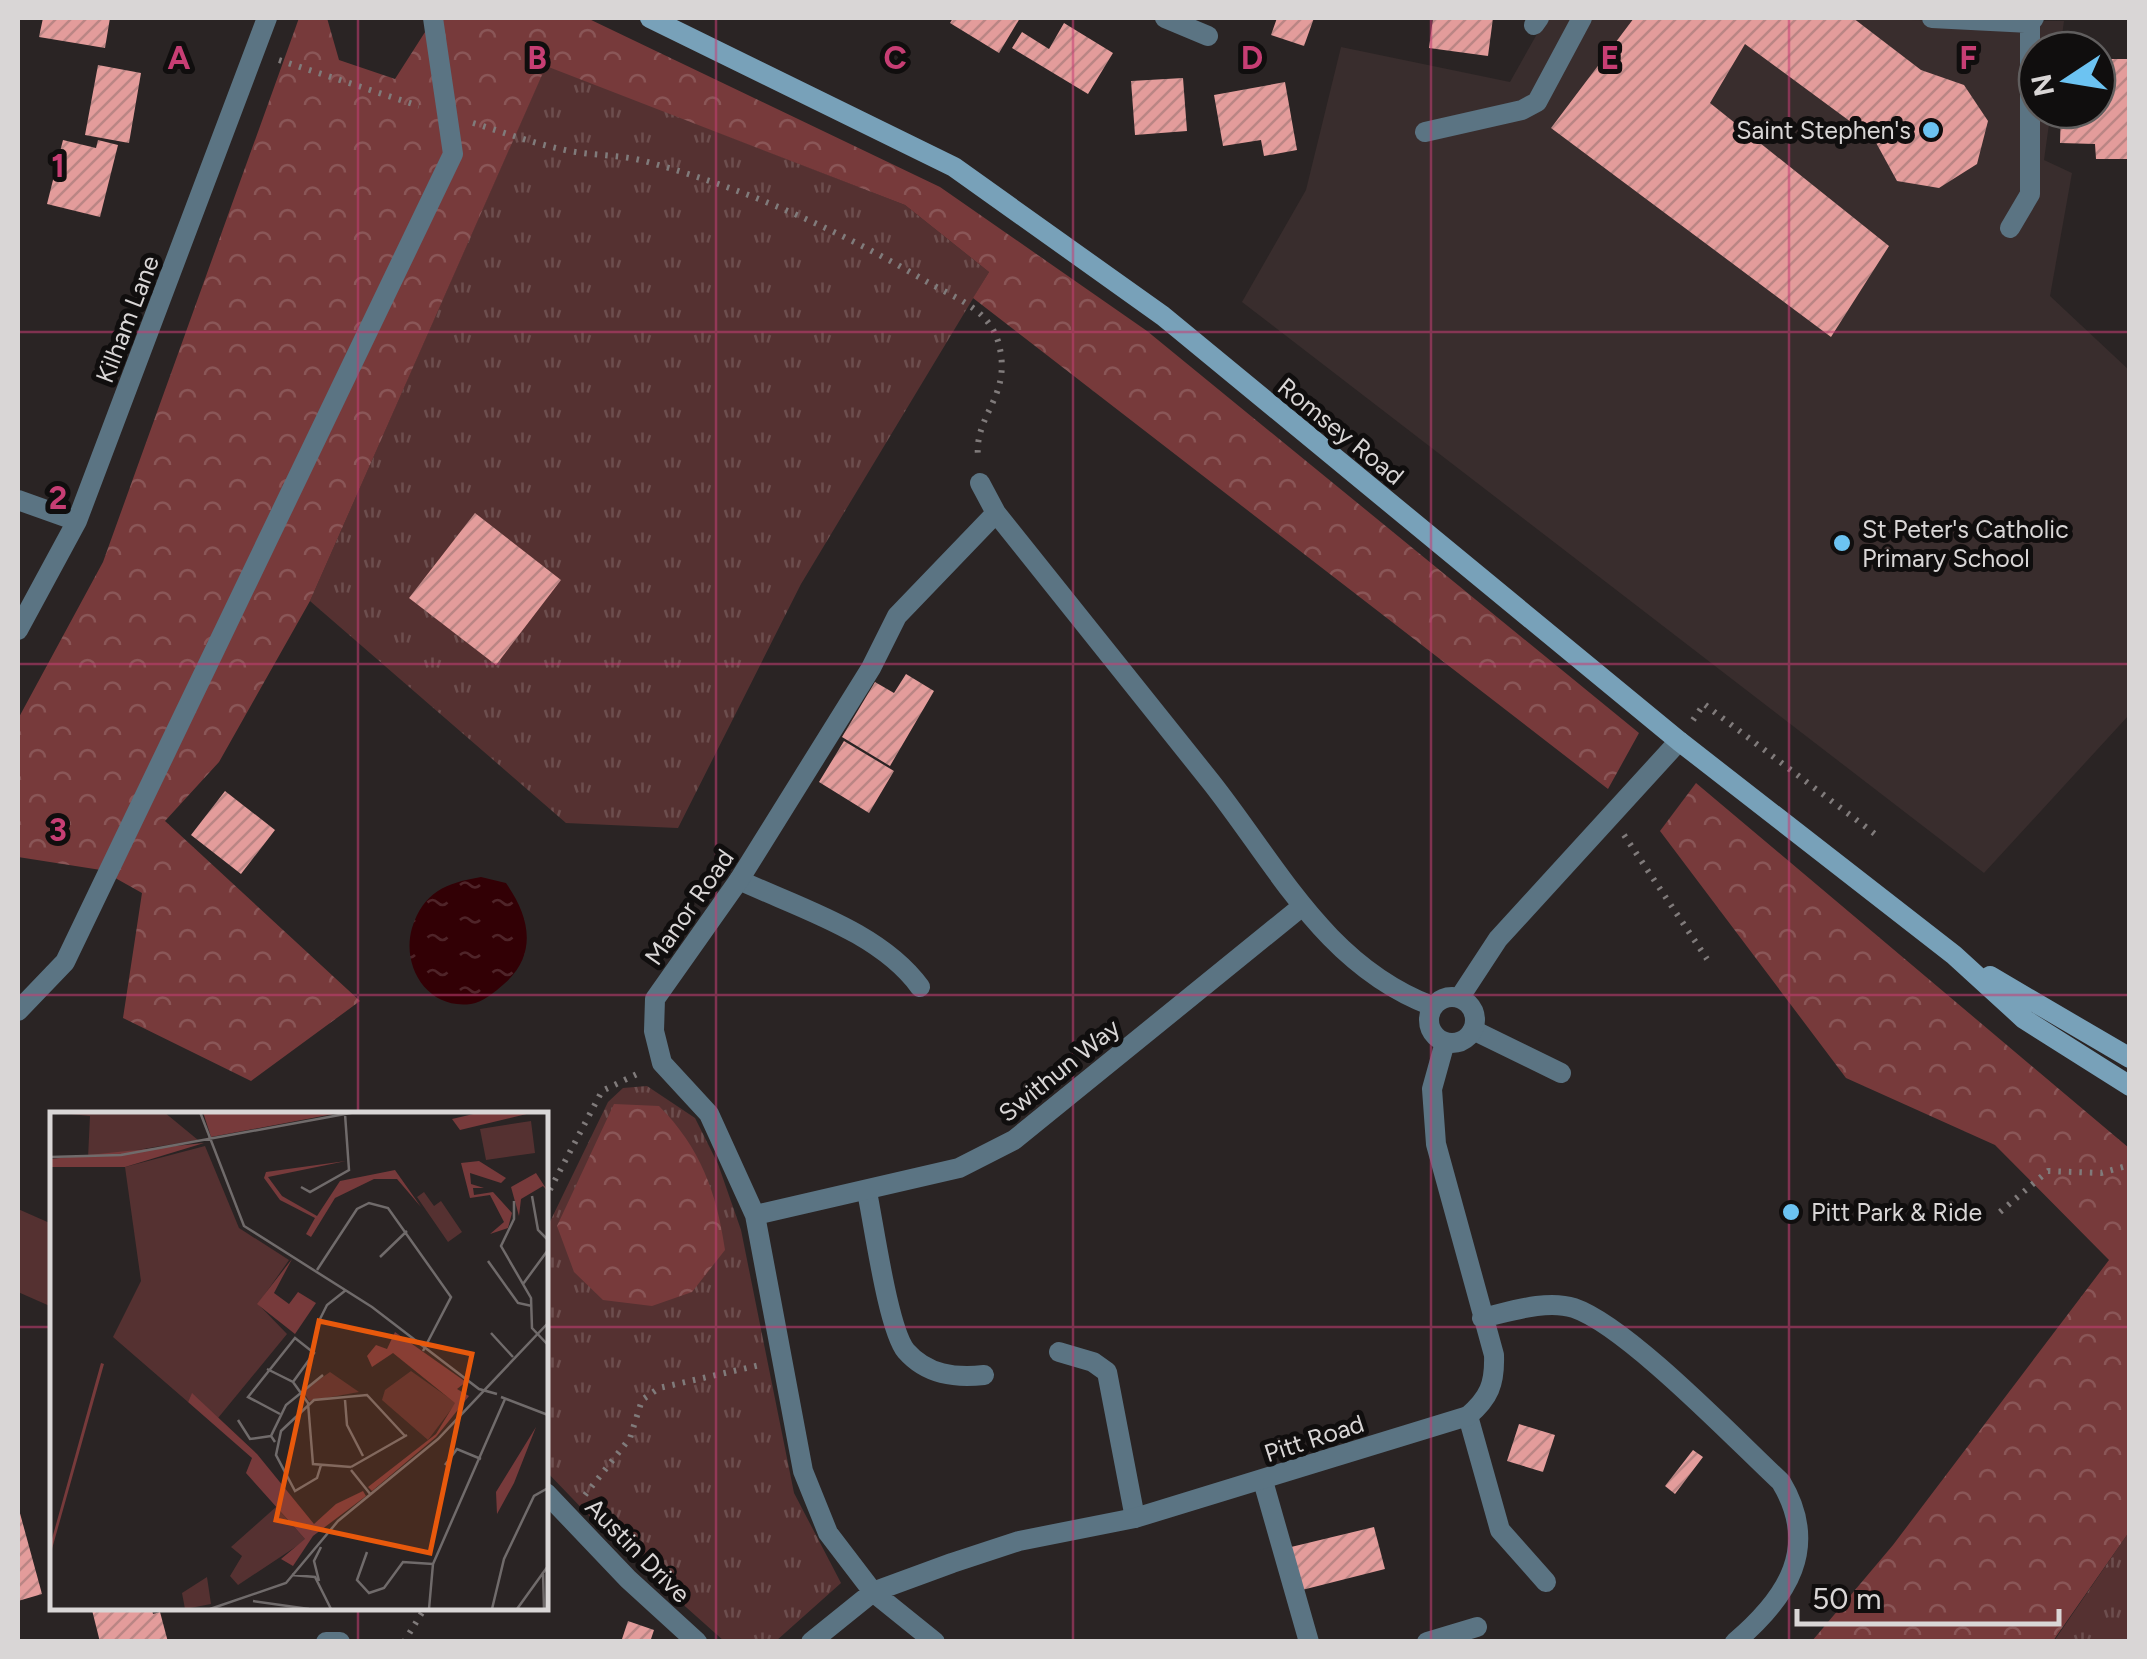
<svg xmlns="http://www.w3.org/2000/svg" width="2147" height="1659" font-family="Figtree,sans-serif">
  <defs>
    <pattern id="grass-tufts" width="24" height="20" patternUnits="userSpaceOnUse" patternTransform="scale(2.5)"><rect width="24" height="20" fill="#553131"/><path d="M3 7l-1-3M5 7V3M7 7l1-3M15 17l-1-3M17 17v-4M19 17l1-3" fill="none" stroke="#6d4e4e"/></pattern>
    <pattern id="forest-crowns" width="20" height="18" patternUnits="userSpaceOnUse" patternTransform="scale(2.5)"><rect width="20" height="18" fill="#773a3b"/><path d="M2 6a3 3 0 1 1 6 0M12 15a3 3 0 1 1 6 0" fill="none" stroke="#8a5657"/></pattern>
    <pattern id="water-ripples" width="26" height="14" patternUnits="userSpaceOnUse" patternTransform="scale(2.5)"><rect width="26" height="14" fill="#320005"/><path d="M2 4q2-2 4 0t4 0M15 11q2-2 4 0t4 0" fill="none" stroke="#4f2429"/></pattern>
    <pattern id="building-hatch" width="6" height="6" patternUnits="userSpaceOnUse" patternTransform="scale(2.5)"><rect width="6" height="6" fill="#e39c9b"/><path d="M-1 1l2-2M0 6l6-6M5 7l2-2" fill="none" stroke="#ba8584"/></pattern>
  </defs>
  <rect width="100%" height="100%" fill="#2a2424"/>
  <path fill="#392d2d" d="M1546,18L2064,21L2060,50H2037V110H2051L2044,160L2072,173L2050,296L2129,370V715L1984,873L1242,302L1306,190L1341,47L1510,82Z"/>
  <path fill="url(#grass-tufts)" d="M546,65L905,205L989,272L801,584L678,828L566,823L310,601Z
    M647,1086L695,1118L718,1164L741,1230L794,1493L841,1583L776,1641H724L622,1550L545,1470V1232L608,1102L623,1088Z
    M2129,1532V1641H2053H2054Z"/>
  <path fill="url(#forest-crowns)" d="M299,18H327L339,60L395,79L434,18H587L940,187L1147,331L1639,733L1608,789L973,298L989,272L905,205L546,66L310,601L219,762L165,821L360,1001L251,1081L123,1018L142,893L101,870L18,857V719L103,562Z
    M1696,783L2129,1148V1532L2053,1641H1812L1893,1545L2109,1260L1995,1145L1846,1078L1660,831Z
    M614,1104L659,1106C700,1147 717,1193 725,1250L692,1292L652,1306L603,1300L574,1272L557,1226Z"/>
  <path fill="#553131" d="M18,1209L52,1224V1307L18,1292Z"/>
  <path fill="url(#water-ripples)" d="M481,877L506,883C530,917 538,954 504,984C495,992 483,1002 471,1004C427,1010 401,966 412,928C423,892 446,883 481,877Z"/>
  <path fill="url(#building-hatch)" d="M43,18H110L105,48L39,37Z
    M953,18H1020L999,53L950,23Z
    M1277,18H1314L1304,46L1271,35Z
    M1433,18H1493L1488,56L1429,48Z
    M1634,18H1853L1921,70L1964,85L1988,121L1977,164L1939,188L1897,181L1874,139L1745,44L1710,103L1889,246L1831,337L1551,128Z
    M1064,23L1113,53L1088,94L1012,48L1022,32L1049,49Z
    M2102,59H2130V159H2096L2095,144L2060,143L2061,110H2097V97H2102Z
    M98,65L141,73L129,143L85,135Z
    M1183,78L1187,131L1135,135L1131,81Z
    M1285,82L1297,150L1264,156L1261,140L1223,146L1214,95Z
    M63,140L96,148L98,140L118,145L100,217L47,204Z
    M475,513L561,580L496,665L409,598Z
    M906,674L934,691L890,766L842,737L875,682L894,693Z
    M844,741L894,771L869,813L819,782Z
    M225,791L275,830L241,874L191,835Z
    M1519,1424L1555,1435L1543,1472L1507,1461Z
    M1693,1450L1703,1457L1675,1494L1665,1486Z
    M18,1506L42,1594L18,1601Z
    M1374,1527L1385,1569L1302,1590L1291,1547Z
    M91,1606H151L153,1614L160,1612L168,1642H100Z
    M628,1621L654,1630L650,1642H621Z"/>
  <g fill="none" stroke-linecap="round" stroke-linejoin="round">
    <path stroke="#807b7b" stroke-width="6" stroke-dasharray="2.5 8" stroke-linecap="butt" d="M279,60L419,106
      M473,123C503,132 532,143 561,149C588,156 617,154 644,161C744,188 835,228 924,280C952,297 987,307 998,341C1014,396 974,413 978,457
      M1693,720L1704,704L1875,834
      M1624,835L1707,959
      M545,1199L602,1091L639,1073
      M2000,1212L2048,1171L2101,1173L2130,1165
      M585,1495L630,1438L642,1400L659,1388L760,1365
      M404,1642L426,1606"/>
    <path stroke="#5b7483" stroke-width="20" d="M1932,18L2030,23L2034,18
      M1534,25L1539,18
      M1425,132L1522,110L1537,102L1582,18
      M2010,228L2030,194V23
      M739,880C799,908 880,932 920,987
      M18,1011L65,962L453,154L433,18
      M1473,1030L1561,1073
      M867,1192C874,1225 888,1329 906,1351C927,1375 955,1378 984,1375
      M1059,1352L1093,1362L1107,1372L1135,1518
      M1468,1416L1500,1530L1546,1582
      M1263,1481L1309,1642
      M1427,1642L1477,1627"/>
    <path stroke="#5b7483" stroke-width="20" d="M1165,18L1208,36
      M980,483L996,513C1068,603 1139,692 1211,782C1278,867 1326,966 1432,1006
      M18,500L77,521
      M18,630L77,521L267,18
      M1429 1020a23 23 0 1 1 46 0a23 23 0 1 1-46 0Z
      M1460,997L1498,939L1679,741
      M755,1215L959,1168L1014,1140L1300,908
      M1482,1318C1509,1312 1546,1299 1574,1308C1627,1326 1735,1439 1781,1482C1820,1547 1788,1597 1735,1642
      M546,1493L628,1579L697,1642
      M326,1642H340
      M811,1642L873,1592L952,1563L1019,1541L1135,1518L1468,1416C1489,1398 1495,1384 1494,1355L1436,1144L1432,1089L1445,1042
      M935,1642L873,1592L828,1533L803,1471L755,1215L709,1114L662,1063L654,1031L655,999L739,880L871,668L897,616L996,513"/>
    <path stroke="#78a1b9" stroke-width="20" d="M650,18L954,167L1163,316L1679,741L1954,955L2024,1019L2130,1086
      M1990,976L2130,1058"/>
  </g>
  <path fill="none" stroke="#c73e74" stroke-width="2.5" stroke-opacity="0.55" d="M358,18V1114M716,18V1642M1073,18V1642M1431,18V1642M1789,18V1642M18,332H2130M18,664H2130M18,995H2130M18,1327H52M545,1327H2130M358,1606V1642"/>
  <g fill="#6cc3f2" stroke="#100e0e" stroke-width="4">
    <circle cx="1931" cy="130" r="10"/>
    <circle cx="1842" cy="543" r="10"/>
    <circle cx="1791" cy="1212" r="10"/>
  </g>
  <g text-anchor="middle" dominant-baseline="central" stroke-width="10" stroke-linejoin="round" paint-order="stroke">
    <g font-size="25" fill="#d9d6d6" stroke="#100e0e" text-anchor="start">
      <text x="1911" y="130" text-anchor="end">Saint Stephen's</text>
      <text x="1862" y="529">St Peter's Catholic<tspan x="1862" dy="29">Primary School</tspan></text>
      <text x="1811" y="1212">Pitt Park &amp; Ride</text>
    </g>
    <g font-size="25" fill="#d9d6d6" stroke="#100e0e">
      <text transform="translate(127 319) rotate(-69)">Kilham Lane</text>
      <text transform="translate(1341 431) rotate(39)">Romsey Road</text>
      <text transform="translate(689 907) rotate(-55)">Manor Road</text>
      <text transform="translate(1059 1070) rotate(-39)">Swithun Way</text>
      <text transform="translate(1314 1438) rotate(-18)">Pitt Road</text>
      <text transform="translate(638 1550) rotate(45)">Austin Drive</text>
    </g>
  </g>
  <g transform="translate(50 1112)">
    <rect width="498" height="498" fill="#2a2424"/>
    <path d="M0,0H114L148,28L38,46L40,4ZM155,34L189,116L239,148L208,192L237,222L168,306L142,282L138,290L63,225L91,169L75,55ZM361,259L406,291L378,328L332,288L335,278ZM280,260L309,280L259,289L253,279ZM226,395L256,428L188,473L180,464L192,444L181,435ZM157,465L161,492L135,497L132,481Z" fill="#553131"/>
    <path d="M153,0H294L161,25ZM432,0H485L410,18L402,7ZM154,31L75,55H0V47ZM296,49L218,65L232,84L267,104L290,69L345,58L371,95L347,67H324L285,86L261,125L256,122L265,106L230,88L214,66L216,60ZM429,49L456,66L451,71L420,61L421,72L434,76H423L424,83L443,80L462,101L458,116L440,122L454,110L440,83L420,86L411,51ZM486,61L497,78L493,74L471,87L469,104L461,75ZM242,147L224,181L239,192L248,180L266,191L245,222L207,192ZM345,220L416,270L407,277L419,284L386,325L322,379L318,375L386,322L405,291L343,241L322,255L317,244L326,233L337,237ZM51,251L54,252L0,444V434ZM142,281L207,342L264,412L286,392L313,379L316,384L263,424L243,454L231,447L255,427L196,361L202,346L138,290ZM486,315L464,371L447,402L446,380Z" fill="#773a3b"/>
    <path d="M481,9L485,41L436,48L430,17ZM374,80L384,94L391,89L412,120L398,130L367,85Z" fill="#553131"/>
    <path fill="none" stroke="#706b6b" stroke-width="2.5" d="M150,0L194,114L322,195L429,277L447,282M0,45L71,43L306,0M251,75L260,80L299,58L295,2M482,84L488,118L498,128M464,89V107L451,134L481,186L482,216L498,233M330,145L357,119M438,149L468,191L482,194M267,158L307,97L319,91L338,96L401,185L373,239M473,172L498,138M267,213L277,193L296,178M441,221L463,245M217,257L243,270L258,291L263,352L301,355M451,285L498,303M295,288L297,313L313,344M230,302L198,285L245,226L264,241L243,270M188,308L200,327L221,324M225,330L221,324L236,293L273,263M271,353L267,366L245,379L226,343L231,319L264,288L317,283L355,324M395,353L407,337L431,347M301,355L357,323M301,358L321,383M317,440L307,468L319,481L334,476L353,450L383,452M493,460L494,497M242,463L265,465L281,497M269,469L264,449L271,435M203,489L259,497M160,497L236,471L288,409L388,327L498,211M379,497L383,452L455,287M442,497L454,447L484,384L498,376M467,497L498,454"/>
    <path fill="#e8590c" fill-opacity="0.15" stroke="#e8590c" stroke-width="5" d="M269,209L422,242L380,441L226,408Z"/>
    <rect width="498" height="498" fill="none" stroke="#d9d6d6" stroke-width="5"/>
  </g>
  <g font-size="32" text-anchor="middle" font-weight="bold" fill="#c73e74" stroke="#100e0e" stroke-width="10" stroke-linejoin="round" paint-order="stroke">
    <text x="179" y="69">A</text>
    <text x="537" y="69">B</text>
    <text x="895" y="69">C</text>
    <text x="1252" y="69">D</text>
    <text x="1610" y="69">E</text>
    <text x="1968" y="69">F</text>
    <text x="58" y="177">1</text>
    <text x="58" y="509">2</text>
    <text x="58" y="841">3</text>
  </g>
  <rect width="2147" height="1659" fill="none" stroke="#d9d6d6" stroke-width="40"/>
  <g transform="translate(2067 80) rotate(258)"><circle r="48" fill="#100e0e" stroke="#605e5e" stroke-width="2.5"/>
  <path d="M0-8L18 38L0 25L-18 38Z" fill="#6cc3f2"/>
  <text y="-15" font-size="28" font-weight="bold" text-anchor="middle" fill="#d9d6d6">N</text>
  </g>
  <path d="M1797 1609v15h262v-15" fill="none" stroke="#d9d6d6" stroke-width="5"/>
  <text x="1812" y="1609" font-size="30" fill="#d9d6d6" stroke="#100e0e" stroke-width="8" paint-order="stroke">50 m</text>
</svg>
